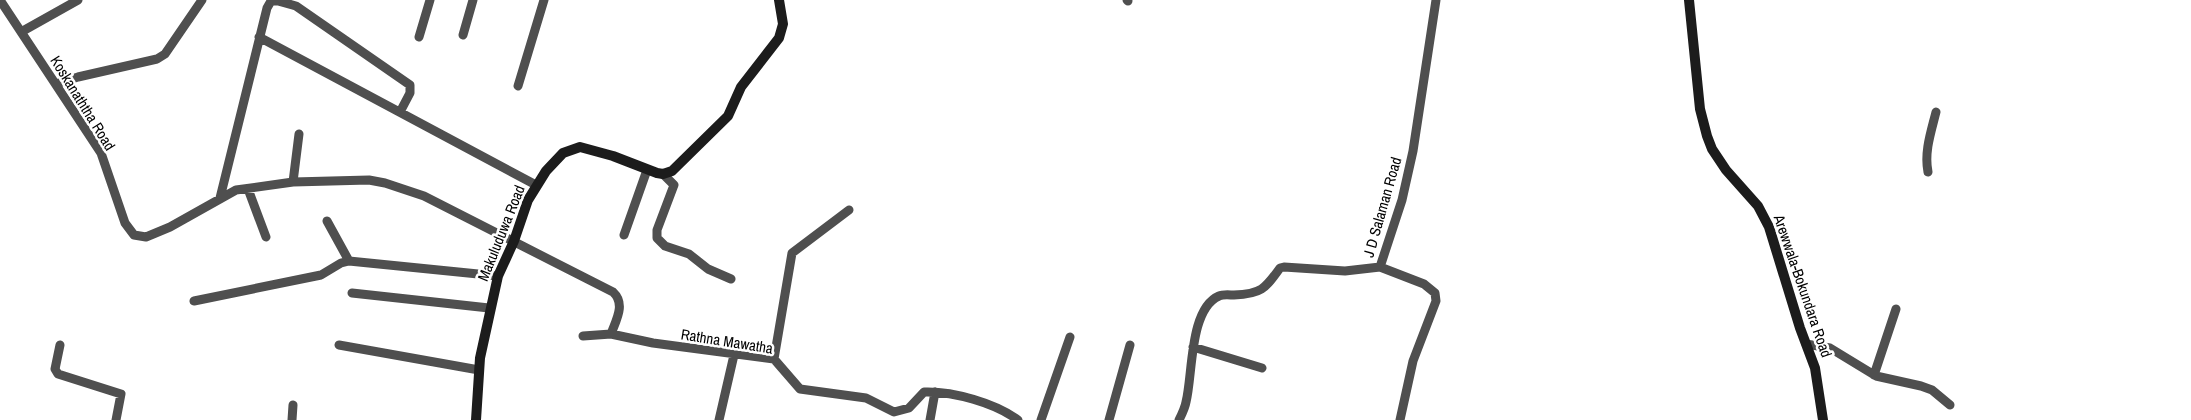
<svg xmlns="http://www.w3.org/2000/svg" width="2191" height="420" font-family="'Archivo Narrow',sans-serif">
  <rect width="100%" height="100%" fill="#fff"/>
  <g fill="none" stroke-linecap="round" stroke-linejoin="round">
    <path stroke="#4f4f4f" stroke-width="9" d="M0,0L101,153L125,223L134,235L146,237L170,227L236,190L293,182L369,180L385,183L424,196L613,292C626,304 616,320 611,334
      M1127,0L1128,1
      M21,32L78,0
      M463,35L473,0
      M259,37L536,185
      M419,37L430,0
      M56,84L78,77L157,59L165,54L202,0
      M518,86L544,0
      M1928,172C1924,152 1931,132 1936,112
      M663,174L674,185L657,230V238L665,246L689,254L708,269L731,279
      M293,182L299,134
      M248,189L266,237
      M220,198L267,8L271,1H278L296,6L410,85V93L400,112
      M327,221L349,261
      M624,235L647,170
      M1380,267L1424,284L1435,293L1436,301L1413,361L1400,420
      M352,293L489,308
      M194,301L321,275L341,263L349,261L498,276
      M583,336L611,334L653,343L774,359L800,389L866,398L894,412L909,408L924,392C953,391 995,403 1018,420
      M1806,344L1830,348L1876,376L1921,386L1932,390L1950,405
      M60,345L55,369L58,374L121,394L116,420
      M339,345L479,370
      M1193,347L1262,368
      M774,359L792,253L849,210
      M1874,375L1896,309
      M292,420L293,405
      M719,420L734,355
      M930,420L935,392
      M1041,420L1070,337
      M1109,420L1130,345
      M1179,420C1182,414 1185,408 1186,402C1193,375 1189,309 1219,296C1223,294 1230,295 1234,295C1261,294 1265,289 1280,268L1284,267L1345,271L1380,267L1402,200L1413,151L1436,0"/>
    <path stroke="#1c1c1c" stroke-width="10" d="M1689,0L1700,109L1707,136L1712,149L1726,170L1758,206L1769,227L1800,328L1815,368L1823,420
      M476,420L480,358L498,276L514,241L528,200L546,171L563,153L580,147L613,156L657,173L663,174L672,171L728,116L741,87L779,38L783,24L779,0"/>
  </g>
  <g text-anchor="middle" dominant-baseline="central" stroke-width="5" stroke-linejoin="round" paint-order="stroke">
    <g font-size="15" fill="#000" stroke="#fff">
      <text transform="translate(83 103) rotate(58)">Koskanaththa Road</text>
      <text transform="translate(1382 207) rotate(-74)">J D Salaman Road</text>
      <text transform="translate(501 233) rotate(-68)">Makuluduwa Road</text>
      <text transform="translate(1803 286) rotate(71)">Arewwala-Bokundara Road</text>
      <text transform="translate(727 341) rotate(9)">Rathna Mawatha</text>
    </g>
  </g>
</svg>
